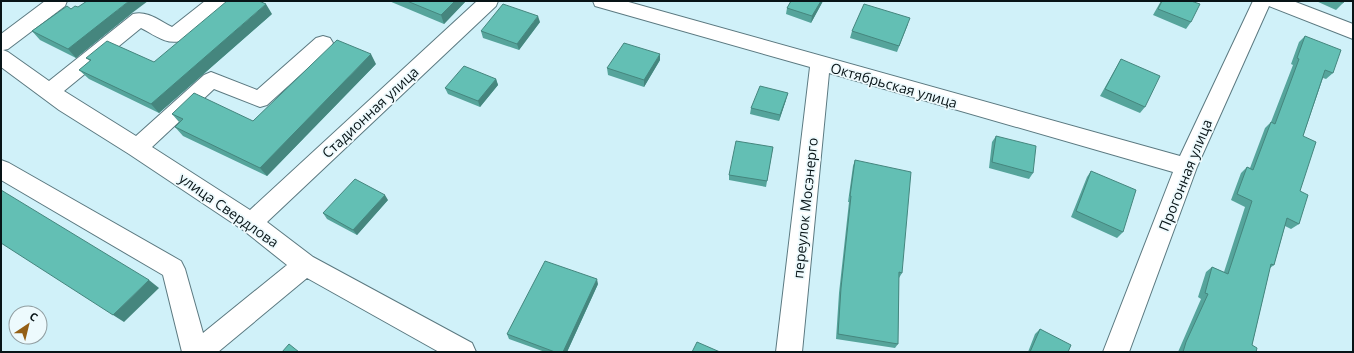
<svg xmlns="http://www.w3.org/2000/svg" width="1354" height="353" font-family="'Open Sans',sans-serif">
  <rect width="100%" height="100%" fill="#d0f1f9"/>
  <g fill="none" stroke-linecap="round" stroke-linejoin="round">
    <g stroke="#5b7980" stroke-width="2">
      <path id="minor" d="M45,1H67L65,6L8,49L3,50L8,52L49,81L133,14C147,10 160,21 172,27L205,1H227L225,6L180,41C166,45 153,34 141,28L64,91L136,136L204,75L211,72L257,90L316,38L323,36L330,38L333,43L330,48L267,105L260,107L214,89L152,147L250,210L477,1H498L496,6L267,222L313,257L472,343L476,352H439L307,278L218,352H182L163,275L1,180V160L9,163L181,261L185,269L203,333L287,265L243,230L129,154L59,110L1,67V34Z
        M593,1H625L1180,156L1253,1H1293L1353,24V39L1269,6L1197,167L1129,352H1103L1173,172L829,73L802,352H776L810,67L595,6Z"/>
    </g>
    <use href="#minor" fill="#fff" fill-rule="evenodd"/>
  </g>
  <path fill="#55a49b" d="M389,1H466L444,24Z
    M791,1H823L811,23L786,14L787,8Z
    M1161,1H1191V22L1186,29L1153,15Z
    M1316,1H1344L1343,3L1336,10Z
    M78,7L132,13L76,58L40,40L32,31L71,9Z
    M272,14L159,113L89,79L79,70L90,61L86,58L154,62Z
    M540,22L519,50L483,38L481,31Z
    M908,24L897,52L850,38L852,31Z
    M1305,36L1333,73L1326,79L1323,78L1303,136L1300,191L1299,224L1291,229L1285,226L1274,265L1270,268L1252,345L1256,352H1178L1201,299L1198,297L1206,272L1212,267L1224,272L1245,207L1231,200L1241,173L1247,167L1250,168L1265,128L1271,122L1293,65L1291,64L1299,42Z
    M1121,59L1145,107L1140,113L1100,96L1117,66Z
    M660,60L644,87L608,75L607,68Z
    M376,64L267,176L183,136L175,127L179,122L172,114L253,121Z
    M496,79L498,85L480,107L448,94L445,88Z
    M786,100L779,121L750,114L751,108Z
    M996,136L1033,173L1029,179L989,168L992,142Z
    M773,147L766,187L729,180V175Z
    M855,160L902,273L899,278L898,344L895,348L836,339L839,293L849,202H848L853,166Z
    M1091,171L1123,232L1117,238L1071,217L1087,177Z
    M388,200L357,235L327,219L323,213Z
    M598,284L567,352H545L509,339L507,334Z
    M1040,329L1068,352H1028L1035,334Z"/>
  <path fill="#45867e" d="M129,1H148L132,13L76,58L68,49Z
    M455,1H466L444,24L441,15Z
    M821,1H823L811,23L812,16Z
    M266,4L272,14L159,113L151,104Z
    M538,16L540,22L519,50L517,44Z
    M371,54L376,64L267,176L260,168Z
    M660,54V60L644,87V80Z
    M496,79L498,85L480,107L478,101Z
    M788,93L786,100L779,121L780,115Z
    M385,195L388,200L357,235L353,230Z
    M597,279L598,284L567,352H563Z
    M149,280L159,288L124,322L113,315Z"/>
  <path fill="#63bfb4" stroke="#45867e" d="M87,1H129L68,49L32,31L67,6L71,9L75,6L78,7Z
    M227,1H259L266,4L151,104L79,70L91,60L86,58L107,41L154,62Z
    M407,1H455L441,15Z
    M791,1H821L812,16L787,8Z
    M1162,1H1191L1200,4L1191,22L1158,9Z
    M1338,1H1344L1343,3Z
    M503,4L538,16L517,44L481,31Z
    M864,4L910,18L899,46L852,31Z
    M1305,36L1341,50L1333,73L1325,70L1303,136L1316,142L1300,191L1308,195L1299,224L1287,218L1274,265L1271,264L1252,345L1257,348L1256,352H1183L1186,342L1208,294L1205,293L1212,267L1228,274L1252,201L1237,194L1247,167L1253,170L1271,122L1275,124L1299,59L1297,58Z
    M337,40L371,54L260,168L175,127L183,119L172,114L194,93L253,121Z
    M624,43L660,54L644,80L607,68Z
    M1121,59L1160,76L1145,107L1105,89Z
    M464,66L496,79L478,101L445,88Z
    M760,86L788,93L780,115L751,108Z
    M996,136L1036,146L1033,173L992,162Z
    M736,141L773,147L767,181L729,175Z
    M855,160L911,172L902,273L899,272L898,344L838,334L841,288L851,196H850Z
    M1091,171L1136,190L1123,232L1076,211Z
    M355,179L385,195L353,230L323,213Z
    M1,190L149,280L113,315L1,243Z
    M545,261L597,279L563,352H555L507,334Z
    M1040,329L1071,345L1068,352H1030Z
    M697,342L720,352H692Z
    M289,344L299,352H282Z"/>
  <g text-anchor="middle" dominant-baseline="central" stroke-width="3.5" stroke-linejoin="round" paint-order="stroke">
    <g font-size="14" fill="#081417" stroke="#edfafd">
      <text transform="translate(894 85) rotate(16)">Октябрьская улица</text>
      <text transform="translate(370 112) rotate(-43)">Стадионная улица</text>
      <text transform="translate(1185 175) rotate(-68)">Прогонная улица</text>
      <text transform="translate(805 208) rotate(-84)">переулок Мосэнерго</text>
      <text transform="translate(229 210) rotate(35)">улица Свердлова</text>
    </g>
  </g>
  <rect width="1354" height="353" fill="none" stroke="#081417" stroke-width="4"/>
  <g transform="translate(28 325) rotate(35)"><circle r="19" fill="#edfafd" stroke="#919ea1"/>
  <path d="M0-3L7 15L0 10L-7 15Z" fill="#945f15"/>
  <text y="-6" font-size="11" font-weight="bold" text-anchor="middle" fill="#081417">С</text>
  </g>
</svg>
